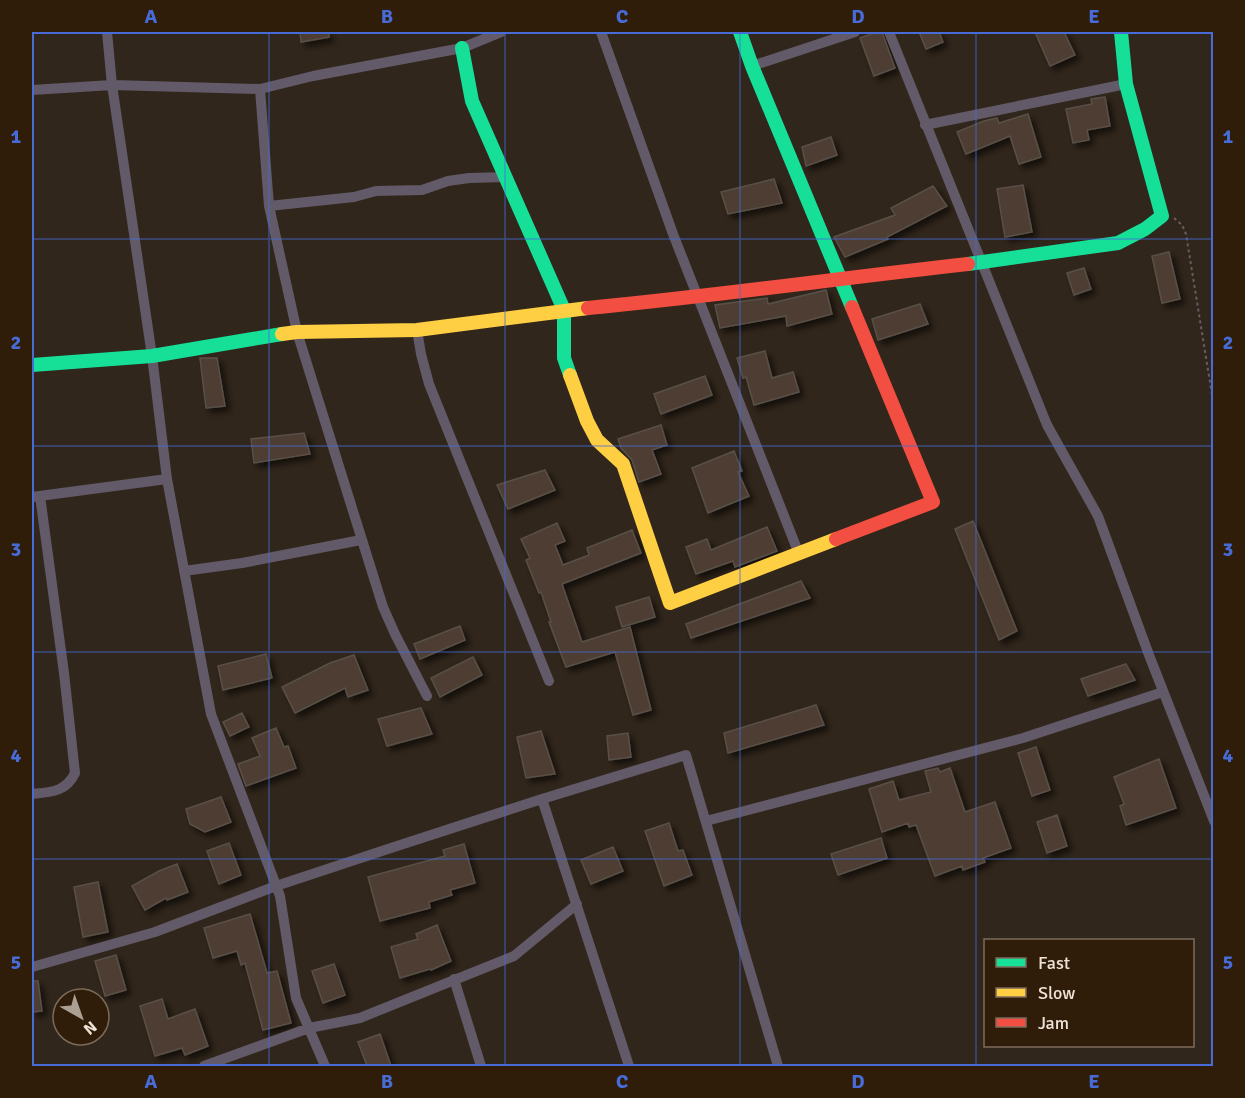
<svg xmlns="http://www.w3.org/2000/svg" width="1245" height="1098" font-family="Signika,sans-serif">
  <defs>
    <filter id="shadow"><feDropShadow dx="4.5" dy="4.5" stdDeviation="3" flood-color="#0009"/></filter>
  </defs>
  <rect width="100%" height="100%" fill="#31261b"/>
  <path fill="#4d3e30" stroke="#595048" stroke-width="1.5" filter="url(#shadow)" d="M300,32H329V37L301,42Z
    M877,32H882L895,68L874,76L860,38Z
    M919,32H939L943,42L926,49Z
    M1035,32H1064L1075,55L1050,66Z
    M1105,97L1110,126L1087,130L1089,140L1073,143L1066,109L1092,104L1091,99Z
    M1028,114L1041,157L1019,164L1010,136L966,154L957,132L984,121L997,118L999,123Z
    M831,137L837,155L806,166L802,147Z
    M774,179L782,203L728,214L721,192Z
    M1023,185L1032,232L1005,237L997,189Z
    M933,186L947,206L887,237L888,239L845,257L834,237L895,215L891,208Z
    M1169,252L1180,299L1162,303L1152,256Z
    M1084,268L1091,289L1074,295L1067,273Z
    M826,290L832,314L787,326L786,316L720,328L715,305L767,298L768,304Z
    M920,304L928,324L878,340L872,319Z
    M765,351L772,378L793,372L799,392L754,405L746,377L743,378L737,358Z
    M200,358H217L225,406L206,408Z
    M705,376L712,395L661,414L654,394Z
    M661,425L667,445L652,450L661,474L639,482L632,460L621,448L618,439Z
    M304,433L310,454L254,463L251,439Z
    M734,451L742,471L738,472L749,496L708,513L692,468Z
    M545,470L555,490L508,509L497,485Z
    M973,521L1017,631L999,640L955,529Z
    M557,523L565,541L555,545L563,565L589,555L587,548L632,530L641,553L562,584L582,642L630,627L651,710L633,715L615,652L566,667L549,622H551L541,592L539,593L526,560L530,558L521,539Z
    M767,527L777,551L735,567L733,561L696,574L686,547L707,539L711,550Z
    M801,581L810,598L691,638L686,624Z
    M649,597L655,617L622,627L616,607Z
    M460,626L465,640L420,659L414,644Z
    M266,654L272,678L223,690L218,666Z
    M354,655L368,690L348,697L345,688L295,713L282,687L330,663Z
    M473,657L482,675L440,697L431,678Z
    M1126,664L1135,680L1088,696L1081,679Z
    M816,705L824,725L728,753L724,733Z
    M421,708L432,734L387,746L378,719Z
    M242,713L249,727L230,736L223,722Z
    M276,728L284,747L288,746L296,768L246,786L238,764L260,756L252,738Z
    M541,731L555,774L526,778L517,737Z
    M628,733L631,757L609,760L607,736Z
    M1036,747L1050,790L1032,796L1018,753Z
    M1159,759L1176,808L1126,825L1120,806L1124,804L1114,777Z
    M938,768L940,772L950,768L965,812L995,802L1011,848L983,858L985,862L963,870L962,866L935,876L916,825L909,827L908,823L882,832L869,789L893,781L899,800L931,792L925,771Z
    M221,797L231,822L205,832L190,824L186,809Z
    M1057,815L1067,846L1047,853L1037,822Z
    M669,823L678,851L683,850L692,875L664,886L645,831Z
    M881,838L887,858L838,875L831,854Z
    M229,843L241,875L219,884L207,851Z
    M464,844L475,883L450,890L452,895L429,902L430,908L380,921L368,877L445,856L443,850Z
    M613,847L623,871L591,884L581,860Z
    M177,864L188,892L167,900L166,898L145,910L132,886L159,871Z
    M98,882L108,932L83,937L74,887Z
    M250,914L267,973L277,971L291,1023L263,1030L245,963L241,965L237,951L213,958L204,928Z
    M437,925L451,961L431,970L430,969L400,978L391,947L418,939L416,934Z
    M116,955L126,990L105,996L95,961Z
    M334,964L345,995L323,1003L312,971Z
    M32,981H38L42,1011L32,1012Z
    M162,999L168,1019L195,1009L208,1046L185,1055L182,1048L155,1056L140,1006Z
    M380,1034L391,1066H367L358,1042Z"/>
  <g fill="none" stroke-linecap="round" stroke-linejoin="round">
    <path stroke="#655d62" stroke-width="2" stroke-dasharray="3 3" stroke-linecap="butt" d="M1174,218L1182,225L1186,234L1214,407"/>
    <path stroke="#625a68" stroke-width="10" d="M107,32L112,85L152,356L167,479L211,714L280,896L296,998L325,1066
      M601,32L673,234L799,554
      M889,32L1047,425L1098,516L1149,655L1214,821
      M752,66L855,32
      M260,89L269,206L297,332L383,607L395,634L427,696
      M32,90L112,85L260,89L313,76L462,48L501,32
      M925,125L1126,84
      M269,206L354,197L376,191L422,190L448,181L469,178L507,177
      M417,330L421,354L429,384L549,681
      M32,497L167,479
      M184,571L242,563L361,540
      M32,794C51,792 66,792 75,773L64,673L40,496
      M542,799L629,1066
      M706,821L1023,738L1163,692
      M32,967L155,932L276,886L394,847L542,799L686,755L778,1066
      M454,979L481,1066
      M204,1066L309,1028L360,1018L514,956L577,904"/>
    <path stroke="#16e098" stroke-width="14" d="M740,32L752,66L852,307
      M462,48L472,101L564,310V358L570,375
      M968,264L1118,243L1145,229L1162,216L1126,84L1121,32
      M32,365L152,356L282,334"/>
    <path stroke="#ffcf43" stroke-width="14" d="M282,334L297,332L417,330L588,308
      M570,375L587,421L597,440L623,464L670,603L836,539"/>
    <path stroke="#f24e42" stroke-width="14" d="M588,308C715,296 841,278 968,264
      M836,539L933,502L852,307"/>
  </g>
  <path fill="none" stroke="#476cd8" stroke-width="1.5" stroke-opacity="0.55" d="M269,32V1066M505,32V1066M740,32V1066M976,32V1066M32,239H1214M32,446H1214M32,652H1214M32,859H1214"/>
  <rect width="1245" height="1098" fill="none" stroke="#2f1c09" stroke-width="66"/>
  <rect x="984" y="939" width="210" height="108" fill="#2f1c09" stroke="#7c6b5b" stroke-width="1.5"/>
  <rect x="996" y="958" width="30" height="9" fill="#16e098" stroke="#7c6b5b" stroke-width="1.5"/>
  <text x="1038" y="969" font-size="18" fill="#efe2d7">Fast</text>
  <rect x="996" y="988" width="30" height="9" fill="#ffcf43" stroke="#7c6b5b" stroke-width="1.5"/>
  <text x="1038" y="999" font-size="18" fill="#efe2d7">Slow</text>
  <rect x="996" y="1018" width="30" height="9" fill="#f24e42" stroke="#7c6b5b" stroke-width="1.5"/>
  <text x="1038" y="1029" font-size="18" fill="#efe2d7">Jam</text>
  <g transform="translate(81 1017) rotate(140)"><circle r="28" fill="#2f1c09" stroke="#7c6b5b" stroke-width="1.5"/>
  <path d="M0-4.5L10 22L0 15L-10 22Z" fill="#aca095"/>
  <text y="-9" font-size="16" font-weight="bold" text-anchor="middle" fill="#efe2d7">N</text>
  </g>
  <rect x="33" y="33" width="1179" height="1032" fill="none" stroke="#476cd8" stroke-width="2"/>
  <g font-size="20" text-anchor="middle" font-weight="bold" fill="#476cd8">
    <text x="151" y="23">A</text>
    <text x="387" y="23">B</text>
    <text x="622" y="23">C</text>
    <text x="858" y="23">D</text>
    <text x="1094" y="23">E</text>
    <text x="16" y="143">1</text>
    <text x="1228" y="143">1</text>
    <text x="16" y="349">2</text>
    <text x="1228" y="349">2</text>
    <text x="16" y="556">3</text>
    <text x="1228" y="556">3</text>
    <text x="16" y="762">4</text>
    <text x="1228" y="762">4</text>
    <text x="16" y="969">5</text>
    <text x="1228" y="969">5</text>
    <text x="151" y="1088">A</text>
    <text x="387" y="1088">B</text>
    <text x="622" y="1088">C</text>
    <text x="858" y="1088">D</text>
    <text x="1094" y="1088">E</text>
  </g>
</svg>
